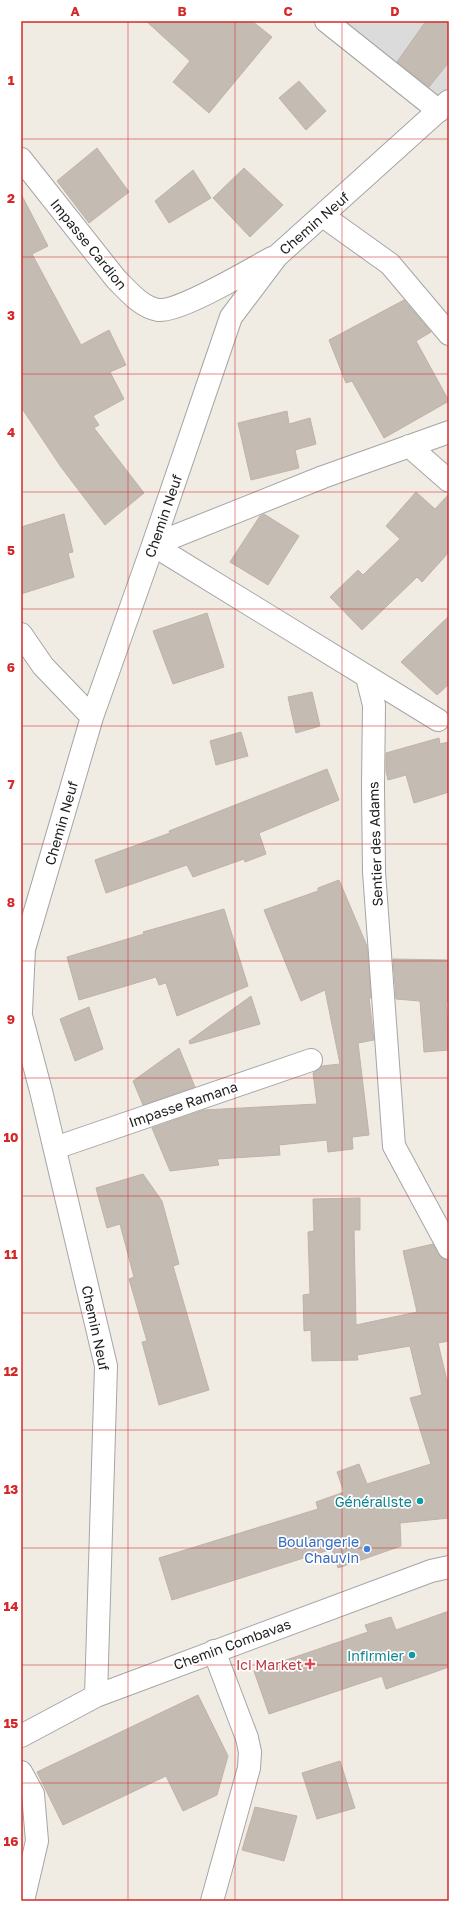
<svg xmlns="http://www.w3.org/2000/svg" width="470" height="1922" font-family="'Golos Text',sans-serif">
  <rect width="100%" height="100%" fill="#f0ece4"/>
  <path fill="#dcdbdb" d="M326,21H449V118L439,111Z"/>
  <path fill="#c4bbb3" stroke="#c2b2a5" d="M146,21H252L272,37L209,113L173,82L190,61Z
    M426,21H449V62L429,87L397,62Z
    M299,81L326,111L306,130L279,98Z
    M97,148L129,192L89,223L57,181Z
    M244,168L283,205L250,237L213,198Z
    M193,170L211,198L169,223L155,201Z
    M21,194L48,246L32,254L81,345L109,330L126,365L110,372L124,399L93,416L99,425L94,428L144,493L105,525L61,467L21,407Z
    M404,300L431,332L416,341L449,401L384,438L352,381L346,383L329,340Z
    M287,411L289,424L310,418L316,444L295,450L299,468L251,480L238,423Z
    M416,492L435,509L449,494V552L422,582L417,577L362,630L330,597L358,570L363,575L400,539L386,526Z
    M64,514L73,552L68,553L74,577L21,594V527Z
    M264,514L299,536L268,585L230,562L260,516Z
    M207,613L224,667L173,684L153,631Z
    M449,616V684L437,695L401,662Z
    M312,692L320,726L296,733L288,697Z
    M241,732L248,756L216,765L210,741Z
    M439,738L440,744L449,742V792L414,803L406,775L388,780L386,771V753Z
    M327,769L339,800L259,833L266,854L245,862L244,859L193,877L187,865L106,893L95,860L170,833L169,831Z
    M339,880L367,946L371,998H369L374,1040L358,1043L369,1135L352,1137L353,1149L328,1152L327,1140L279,1145L280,1155L217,1159L219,1165L170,1171L152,1128L204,1110L317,1104L313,1073L322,1066L340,1064L325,990L301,1001L264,910L318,891V888Z
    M224,909L248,986L177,1016L166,983L159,985L156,977L79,1000L67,957L144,934L143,932Z
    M393,959L449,960V1002H446L449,1050L424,1052L420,1001L396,999Z
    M251,996L260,1024L190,1044L189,1041Z
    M89,1007L103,1049L75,1061L60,1019Z
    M179,1048L195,1087L143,1105L133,1081Z
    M143,1174L162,1201L179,1264L173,1266L209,1390L159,1405L142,1342L147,1341L129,1279L134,1277L120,1224L107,1228L96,1188Z
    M360,1198V1230H354L356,1325L417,1312L403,1251L433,1244L438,1254L449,1262V1341L438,1343L449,1389V1518L400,1523L401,1546L338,1568L332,1549L172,1600L159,1558L318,1509L316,1502L344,1492L337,1472L359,1464L367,1484L431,1464L410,1398L422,1395L410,1346L357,1355L358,1360L312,1361L311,1330L304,1331L303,1295L310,1294L308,1232L314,1231L313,1199Z
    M449,1611V1667L386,1689L382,1676L269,1714L254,1671L368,1632L365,1625L391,1617L396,1630Z
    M198,1695L228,1756L217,1795L183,1811L166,1776L63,1825L37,1772Z
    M340,1761L355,1808L317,1819L302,1773Z
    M255,1807L297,1816L284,1861L242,1850Z"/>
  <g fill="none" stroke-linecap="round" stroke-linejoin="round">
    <g stroke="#a5a5a5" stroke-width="24">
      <path id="minor" d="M326,21L439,111
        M21,159L116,279C128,291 141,307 158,310C181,312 249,270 272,258
        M323,216L390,264L449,334
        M409,446L449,481
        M153,545L438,720
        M153,545L323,477L449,432
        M21,634L43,666L92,717
        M367,677L374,705L373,787L374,872L394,1146L449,1248
        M21,1012L24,949L92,717L153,545L231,317L277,256L449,101
        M21,1016L41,1091L106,1366L96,1696
        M55,1148L311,1060
        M21,1736L96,1696L431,1571L449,1567
        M21,1772L33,1794L37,1841L23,1901
        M212,1901L249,1768L250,1752L247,1738L214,1651"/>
    </g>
    <use href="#minor" stroke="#fff" stroke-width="22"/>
  </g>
  <path fill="none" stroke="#d62828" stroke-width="1" stroke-opacity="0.55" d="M128,21V1901M235,21V1901M342,21V1901M21,139H449M21,257H449M21,374H449M21,492H449M21,609H449M21,726H449M21,844H449M21,961H449M21,1078H449M21,1196H449M21,1313H449M21,1430H449M21,1548H449M21,1665H449M21,1783H449"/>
  <g fill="#0f9aa8" stroke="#fff" stroke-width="1.5">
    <circle cx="420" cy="1501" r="4"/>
    <circle cx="412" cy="1655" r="4"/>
  </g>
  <circle fill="#3f7fe0" stroke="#fff" stroke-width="1.5" cx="367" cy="1549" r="4"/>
  <path fill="#e0444e" stroke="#fff" stroke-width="1.5" d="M308 1658h4v4h4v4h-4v4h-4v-4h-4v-4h4z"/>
  <g text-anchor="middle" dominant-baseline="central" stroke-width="3.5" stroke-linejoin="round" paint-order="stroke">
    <g font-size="14" fill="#1e1e1e" stroke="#fff">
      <text transform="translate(314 223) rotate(-41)">Chemin Neuf</text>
      <text transform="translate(89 244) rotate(51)">Impasse Cardion</text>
      <text transform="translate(163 516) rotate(-71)">Chemin Neuf</text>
      <text transform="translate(61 823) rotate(-74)">Chemin Neuf</text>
      <text transform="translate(375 844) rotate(-92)">Sentier des Adams</text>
      <text transform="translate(183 1104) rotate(-19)">Impasse Ramana</text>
      <text transform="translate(96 1328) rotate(78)">Chemin Neuf</text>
      <text transform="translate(232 1644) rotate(-20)">Chemin Combavas</text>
    </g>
    <g font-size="14" fill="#0d838f" stroke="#fff" text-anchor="end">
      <text x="412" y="1501">Généraliste</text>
      <text x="404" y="1655">Infirmier</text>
    </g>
    <g font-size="14" fill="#366cbe" stroke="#fff" text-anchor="end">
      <text x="359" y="1541">Boulangerie<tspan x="359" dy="16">Chauvin</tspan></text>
    </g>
    <g font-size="14" fill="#be3a42" stroke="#fff" text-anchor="end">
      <text x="302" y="1664">Ici Market</text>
    </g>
  </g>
  <rect width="470" height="1922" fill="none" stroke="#ffffff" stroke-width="44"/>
  <rect x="22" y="22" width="426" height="1878" fill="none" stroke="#d62828" stroke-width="1.5"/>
  <g font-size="13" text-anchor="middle" font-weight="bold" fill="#d62828">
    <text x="75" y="16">A</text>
    <text x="182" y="16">B</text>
    <text x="288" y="16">C</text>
    <text x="395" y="16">D</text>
    <text x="11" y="85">1</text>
    <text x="11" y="203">2</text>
    <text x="11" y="320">3</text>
    <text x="11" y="437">4</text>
    <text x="11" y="555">5</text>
    <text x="11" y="672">6</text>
    <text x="11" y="789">7</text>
    <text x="11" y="907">8</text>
    <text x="11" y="1024">9</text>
    <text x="11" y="1142">10</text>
    <text x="11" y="1259">11</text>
    <text x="11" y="1376">12</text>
    <text x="11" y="1494">13</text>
    <text x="11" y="1611">14</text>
    <text x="11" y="1728">15</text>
    <text x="11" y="1846">16</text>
  </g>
</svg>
